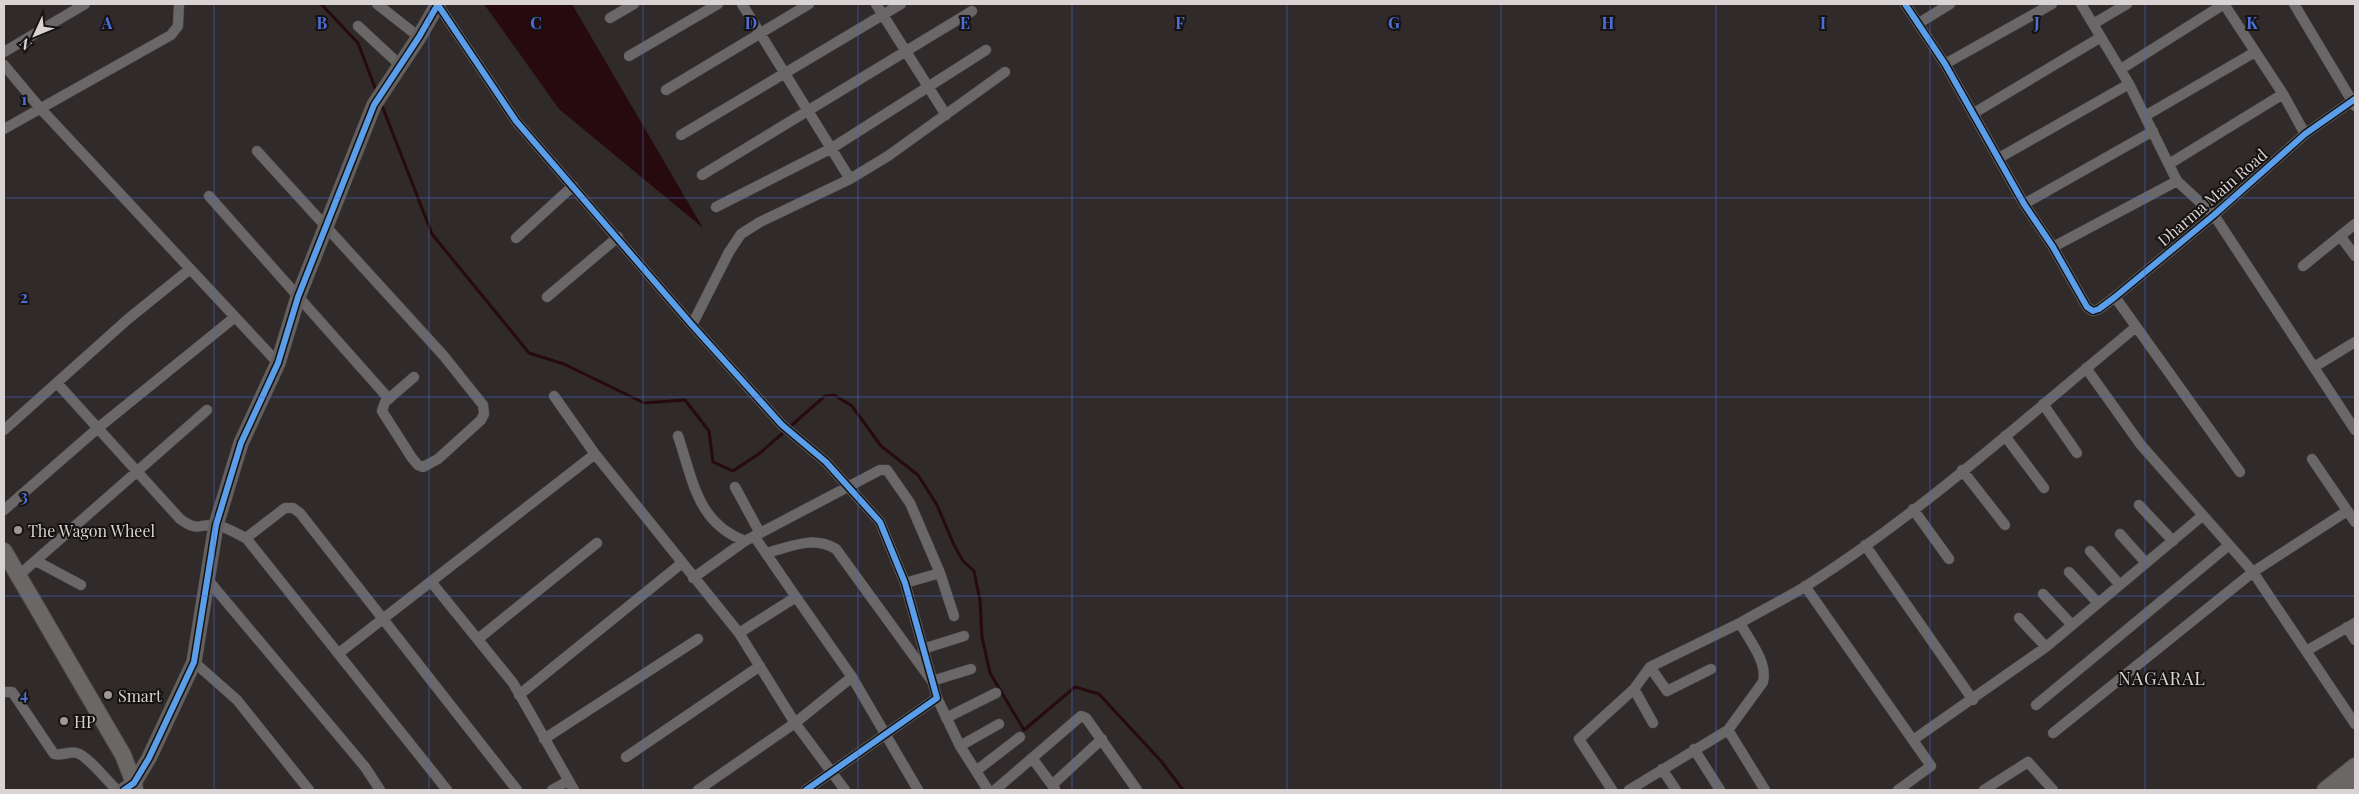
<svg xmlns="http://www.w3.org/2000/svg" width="2359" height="794" font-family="'Playfair Display',serif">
  <rect width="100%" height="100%" fill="#302a2a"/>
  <path fill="#270a0d" d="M484,4H572L703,228L559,109Z"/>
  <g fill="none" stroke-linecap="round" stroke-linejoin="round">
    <path stroke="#270a0d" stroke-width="3" d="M321,4L358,43L377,93
      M381,103L432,234L529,353L564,364L644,403L685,400L709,431L713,462L733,471L760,453L825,396L834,395L852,406L881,446L918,475L937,505L954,545L963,561L974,571L980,600L982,637L990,673L1024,730L1075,687L1099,694L1161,761L1183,790"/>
    <g stroke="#4a4646" stroke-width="11">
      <path id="street" d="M377,4L419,37
        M742,4L850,179
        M876,4L946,115
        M1905,4L1945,64L2024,204L2053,247L2087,307L2093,311L2099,309L2115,297L2214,215L2305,134L2355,99
        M2081,4L2129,84L2177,181L2214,215L2355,430
        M2224,4L2283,94L2305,134
        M2294,4L2355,106
        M438,5L516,121L692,325L782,425L826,462L880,522L905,583L937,698L806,790
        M610,18L634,4
        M1919,23L1950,4
        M2093,24L2127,4
        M358,26L400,65
        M4,52L85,4
        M629,56L718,4
        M1945,64L2052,4
        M4,65L40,108L278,363
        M2121,69L2224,4
        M666,90L809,4
        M1974,113L2101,37
        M2145,116L2255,52
        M4,129L171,35L178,26L179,4
        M681,135L901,4
        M257,151L443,355L483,405L484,414L481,420L438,459L423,467L418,465L412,458L382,411L385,402L414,377
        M1999,158L2129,84
        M2169,164L2283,94
        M702,175L972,11
        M209,196L389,399
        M2024,204L2153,131
        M716,207L832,148L986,50
        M2341,237L2355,256
        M516,238L573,186
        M2053,247L2177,181
        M2303,266L2355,224
        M547,297L618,237
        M2115,297L2240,472
        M692,325L729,252L741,234L760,222L850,179L888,156L1005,72
        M2314,367L2355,342
        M2086,368L2141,445L2253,572L2355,724
        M57,383L180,519C198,532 198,524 215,525C225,526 237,534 246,538L447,790
        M554,396L595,454L739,633L795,723L845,790
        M2043,404L2077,453
        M4,430L128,319L190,269
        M678,436C693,480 697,523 745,541L880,470H887L910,503L940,573
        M2005,436L2044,488
        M2312,459L2355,522
        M1962,470L2005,525
        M735,487L760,533
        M2139,505L2173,541
        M1913,509L1949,559
        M4,510L98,428L235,317
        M2120,534L2146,563
        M246,538L285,508H293L300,513L517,790
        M1865,545L1973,700
        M2090,551L2120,585
        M766,553C791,547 813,535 836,549L932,681L971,669
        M36,561L81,585
        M2069,572L2098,603
        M18,576L207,410
        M693,578L745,541
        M208,580L365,767L380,790
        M432,583L513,683L574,790
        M905,583L940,573L954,616
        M1805,586L1931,766L1898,790
        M2043,594L2072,625
        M796,597L852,677L918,790
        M2019,618L2046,647
        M2347,627L2355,640
        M739,633L796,597L754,536
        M478,639L597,543
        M923,649L964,636
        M2306,651L2355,623
        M339,653L595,454
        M194,662L237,700L309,790
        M1650,667L1740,623
        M1634,689L1653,723
        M4,692H12L15,696L54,754C62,756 69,751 77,753C88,756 108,782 117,790
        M519,695L682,563
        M937,698L960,746L988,790
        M2036,705L2229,545
        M946,718L996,693
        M2053,733L2253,572L2347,511
        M544,739L698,639
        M1913,740L2046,647L2202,516
        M960,746L999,724
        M1694,749L1720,790
        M626,757L760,666
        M1032,758L1055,789
        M1662,769L1676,790
        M976,771L1020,737
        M1052,785L1102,739
        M552,790L568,781
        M698,790L795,723L852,677
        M995,790L1081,716L1086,718L1137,790
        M1612,790L1579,739L1634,689L1650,667L1667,691L1711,669
        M1629,790L1728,730
        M1765,790L1728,730L1763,682C1768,662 1749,640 1740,623C1762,610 1785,599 1806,586C1924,511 2028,416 2136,327
        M1984,790L2028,762L2053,790"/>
    </g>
    <g stroke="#4a4646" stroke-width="16">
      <path id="secondary" d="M124,790L134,783L149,758L194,662L216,525L241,443L278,363L298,297L374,105L419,37L438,4"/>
    </g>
    <g stroke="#4a4646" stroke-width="18">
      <path id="primary" d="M4,551L123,755L134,783L135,790
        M2325,790L2355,766
        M2344,790L2355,781"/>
    </g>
    <use href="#street" stroke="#696767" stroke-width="10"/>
    <use href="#secondary" stroke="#636060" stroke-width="15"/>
    <use href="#primary" stroke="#6c6767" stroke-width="16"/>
    <g stroke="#171212" stroke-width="9">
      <path id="cycleway" d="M1905,4L1945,64L2024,204L2053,247L2087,307L2093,311L2099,309L2115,297L2214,215L2305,134L2355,99
        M438,5L516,121L692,325L782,425L826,462L880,522L905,583L937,698L806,790
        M124,790L134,783L149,758L194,662L216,525L241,443L278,363L298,297L374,105L419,37L438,4"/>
    </g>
    <use href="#cycleway" stroke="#5a9eea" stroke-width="6"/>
  </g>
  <path fill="none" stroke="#4c6fd7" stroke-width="1" stroke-opacity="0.55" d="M214,4V790M429,4V790M643,4V790M858,4V790M1072,4V790M1287,4V790M1501,4V790M1716,4V790M1930,4V790M2145,4V790M4,198H2355M4,397H2355M4,596H2355"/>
  <g fill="#9e9898" stroke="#171212" stroke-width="2">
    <circle cx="18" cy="530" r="5"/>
    <circle cx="108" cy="695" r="5"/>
    <circle cx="64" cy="721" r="5"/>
  </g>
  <g text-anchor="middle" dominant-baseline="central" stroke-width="4" stroke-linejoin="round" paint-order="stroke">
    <g font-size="16" fill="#d9d3d3" stroke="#171212">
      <text transform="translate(2212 197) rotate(-41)">Dharma Main Road</text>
    </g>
    <g font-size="16" fill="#d9d3d3" stroke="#171212" text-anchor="start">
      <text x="28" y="530">The Wagon Wheel</text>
      <text x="118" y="695">Smart</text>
      <text x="74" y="721">HP</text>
    </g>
    <g font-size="18" letter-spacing="1" fill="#d9d3d3" stroke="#171212">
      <text x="2162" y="678">NAGARAL</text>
    </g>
  </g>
  <g font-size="16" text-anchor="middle" font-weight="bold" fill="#4c6fd7" stroke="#171212" stroke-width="4" stroke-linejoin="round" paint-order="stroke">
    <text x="107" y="29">A</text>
    <text x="322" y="29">B</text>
    <text x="536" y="29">C</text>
    <text x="751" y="29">D</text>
    <text x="965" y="29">E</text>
    <text x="1180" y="29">F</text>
    <text x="1394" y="29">G</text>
    <text x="1608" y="29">H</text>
    <text x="1823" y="29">I</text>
    <text x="2037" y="29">J</text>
    <text x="2252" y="29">K</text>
    <text x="24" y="105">1</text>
    <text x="24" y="303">2</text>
    <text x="24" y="502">3</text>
    <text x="24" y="700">4</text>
  </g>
  <rect width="2359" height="794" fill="none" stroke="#d9d3d3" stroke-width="10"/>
  <g transform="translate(35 35) rotate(226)" stroke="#171212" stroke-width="4" paint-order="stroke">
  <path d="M0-4L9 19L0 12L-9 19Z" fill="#d9d3d3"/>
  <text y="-8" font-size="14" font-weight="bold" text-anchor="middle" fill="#d9d3d3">N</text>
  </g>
</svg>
